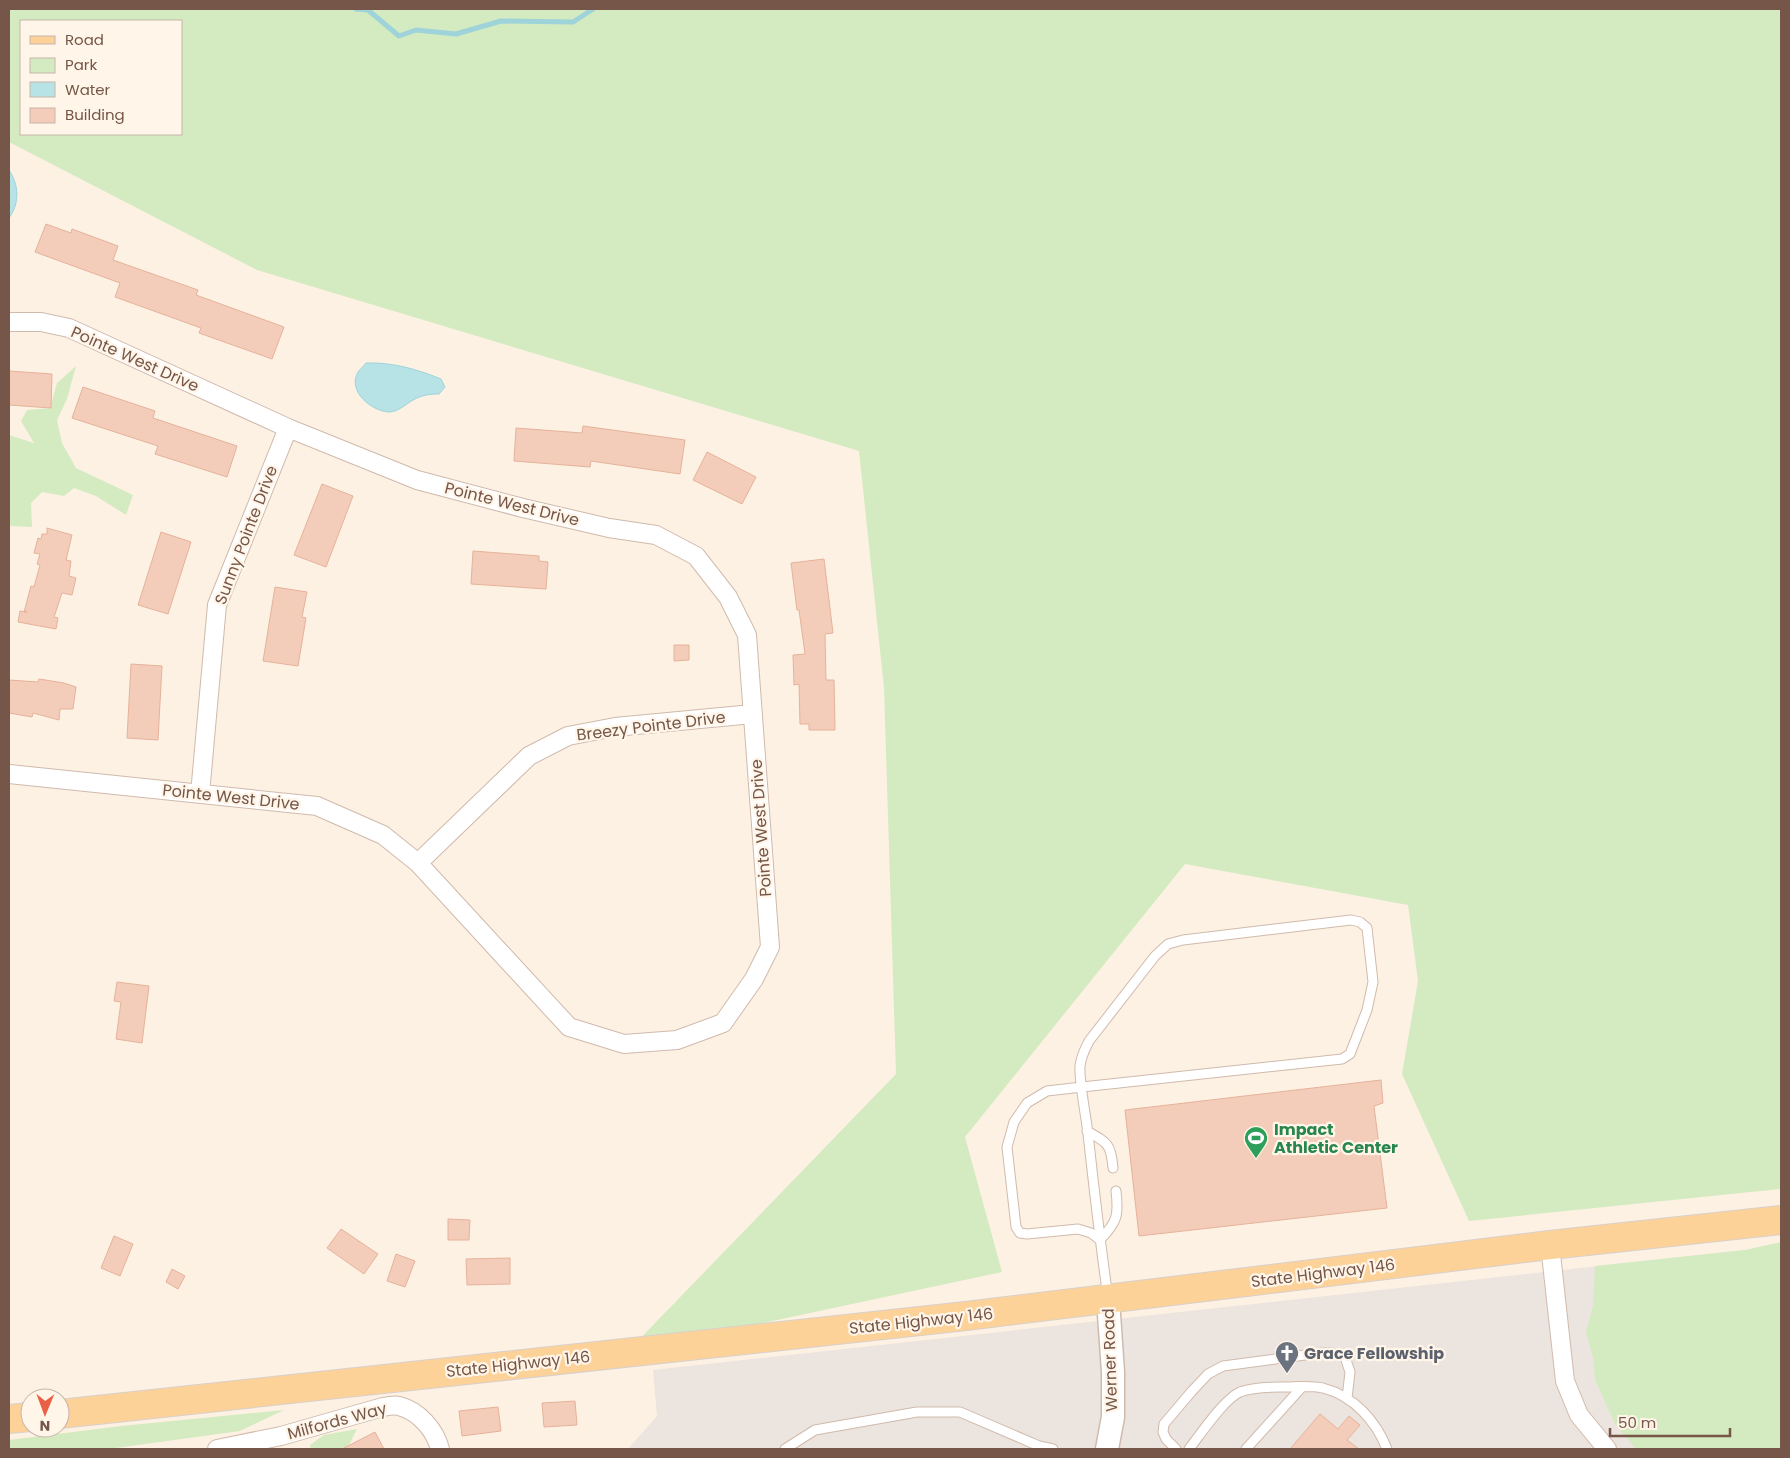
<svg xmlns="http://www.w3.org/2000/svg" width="1790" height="1458" font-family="Poppins,sans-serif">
  <rect width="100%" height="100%" fill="#fdf1e3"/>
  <path fill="#ece4de" d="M1745,1250L1779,1449H628L657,1416L653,1370Z"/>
  <path fill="#d4ebc1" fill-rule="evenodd" d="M9,9H1781V1189L1469,1221L1402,1074L1418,981L1408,905L1185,864L965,1137L1002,1272L627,1352L896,1074L884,688L859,451L257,270L9,142ZM21,21H181V134H21Z
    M76,366L67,399L57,420L62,443L76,468L133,495L126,515L96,496L74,488L64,496L42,492L31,503L32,527L9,526V435L34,443L21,421L27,410L50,408L57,383Z
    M1781,1242V1449H1636L1615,1424L1595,1380L1593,1357L1586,1332L1593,1305L1595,1266L1745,1250Z
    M284,1410L240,1431L109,1449H9V1440L121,1426Z
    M357,1429L348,1447L349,1449H311L310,1445L324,1435Z"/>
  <path fill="#b7e3e7" stroke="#9dd3d9" d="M9,170C19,185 20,203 9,218Z
    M366,363C391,362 417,369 441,379L445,387L439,394C430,394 422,395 413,400C406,404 398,412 389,412C371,411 347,391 358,372C360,369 364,366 366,363Z"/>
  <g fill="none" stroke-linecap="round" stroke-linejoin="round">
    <path stroke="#9dd3d9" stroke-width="5" d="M356,9L368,10L399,36L416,30L456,34L501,21L573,22L593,9"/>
  </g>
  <path fill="#f3cdba" stroke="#e6b29a" d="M46,224L71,233L72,229L118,246L113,260L198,290L196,295L284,327L272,359L199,333L201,328L115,297L120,283L35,252Z
    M9,371L52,374L51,408L9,405Z
    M83,387L155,411L153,418L237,446L227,477L155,454L158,446L72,418Z
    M583,426L685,440L680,474L591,461L590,467L514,461L516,428L582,433Z
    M707,452L756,477L742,504L693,480Z
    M322,484L353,496L326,567L294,555Z
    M47,528L72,535L66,560L71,561L69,576L76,578L72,595L62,593L54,617L58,618L56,629L18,622L20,611L27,612H24L31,586L34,587L40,565L37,564L40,554L34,553L38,538L41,539L42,534H47Z
    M161,532L191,542L168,614L138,605Z
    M473,551L539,556V561L548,562L546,589L471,584Z
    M824,559L833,633L825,634L826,680H834L835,730H809V724H800L799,684L794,685L793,655L805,654L799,610H797L791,563Z
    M275,587L307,592L302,617L306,618L298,666L263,661Z
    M674,645H689V660L674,661Z
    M131,664L162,666L158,740L127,738Z
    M39,679L64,683L76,687L73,709H60L59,720L33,713L32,717L9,713V680L38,682Z
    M117,982L149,986L142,1043L116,1039L121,1002L114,1001Z
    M1381,1080L1383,1103L1374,1106L1387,1208L1139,1236L1125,1110Z
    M448,1219L470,1220L469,1240H448Z
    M341,1229L378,1254L364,1274L327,1248Z
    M114,1236L133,1244L120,1276L101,1268Z
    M396,1254L415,1261L405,1287L387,1281Z
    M510,1258V1284L467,1285L466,1259Z
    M172,1269L185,1276L178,1289L166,1282Z
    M575,1401L577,1425L544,1427L542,1403Z
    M498,1407L501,1431L462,1436L459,1411Z
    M1320,1414L1338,1429L1349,1416L1360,1425L1347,1440L1359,1449H1290Z
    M375,1432L384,1449H342Z"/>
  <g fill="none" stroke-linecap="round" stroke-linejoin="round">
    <g stroke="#d0baac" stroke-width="11">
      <path id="service" d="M1087,1131C1108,1143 1111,1144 1113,1168
        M1108,1297C1100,1243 1094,1188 1088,1134C1086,1115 1079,1083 1080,1066C1081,1056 1085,1049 1089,1041L1155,956L1168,944L1183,940L1351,920L1360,922L1367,928L1373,982L1367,1010L1350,1054L1342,1059L1082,1087L1047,1091L1027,1103L1014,1122L1007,1147L1016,1227L1020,1233L1027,1234L1078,1229L1091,1233L1100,1240C1117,1222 1119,1216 1116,1191
        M785,1449L815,1430L917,1412H960L1039,1446L1053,1449
        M1176,1449L1166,1439L1163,1432L1164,1424L1192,1391L1208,1374L1223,1366L1320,1353H1332L1345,1357L1350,1372L1347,1398
        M1189,1449C1200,1435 1224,1399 1240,1392C1250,1388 1270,1387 1281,1387C1295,1387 1310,1385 1323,1388C1354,1396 1376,1421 1387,1449
        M1246,1449L1302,1387"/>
    </g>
    <g stroke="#d0baac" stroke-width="20">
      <path id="minor" d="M9,322H41L69,328L288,428L417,480L523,508L609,528L656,535L696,556L728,597L747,635L770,947L754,979L723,1023L677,1040L624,1044L569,1027L418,863L383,835L317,806L9,774
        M200,794L217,605L288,428
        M418,863L529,756L568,736L615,727L753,714
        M1550,1245L1565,1381L1579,1415L1607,1449
        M217,1449L281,1436L383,1407C388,1406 395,1405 399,1406C419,1411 435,1430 440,1449"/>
    </g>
    <g stroke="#d0baac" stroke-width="25">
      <path id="tertiary" d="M1107,1449L1113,1417V1372L1108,1300"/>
    </g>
    <g stroke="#d8d0cc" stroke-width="30">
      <path id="primary" d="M60,1414L966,1316L1550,1245L1781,1220
        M9,1419L30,1417"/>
    </g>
    <use href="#service" stroke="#fff" stroke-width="9"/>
    <use href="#minor" stroke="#fff" stroke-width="18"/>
    <use href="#tertiary" stroke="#fff" stroke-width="22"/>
    <use href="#primary" stroke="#fdd299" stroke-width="28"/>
  </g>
  <defs>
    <g id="stadium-pin" transform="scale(1.25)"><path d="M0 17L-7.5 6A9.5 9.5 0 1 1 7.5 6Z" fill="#2e9e5b" stroke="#fff5e9"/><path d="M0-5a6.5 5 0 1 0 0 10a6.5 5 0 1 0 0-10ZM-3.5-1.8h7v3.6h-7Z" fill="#fff"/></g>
    <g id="church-pin" transform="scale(1.25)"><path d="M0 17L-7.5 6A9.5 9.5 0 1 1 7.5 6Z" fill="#6b7280" stroke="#fff5e9"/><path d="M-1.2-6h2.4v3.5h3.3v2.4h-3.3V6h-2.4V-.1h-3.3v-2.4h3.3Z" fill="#fff"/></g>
  </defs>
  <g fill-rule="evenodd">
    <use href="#stadium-pin" x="1256" y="1138"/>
    <use href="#church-pin" x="1287" y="1353"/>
  </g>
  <g text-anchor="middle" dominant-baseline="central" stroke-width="4.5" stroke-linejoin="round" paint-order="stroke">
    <g font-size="16" fill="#755648" stroke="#fff5e9">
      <text transform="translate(135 359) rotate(24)">Pointe West Drive</text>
      <text transform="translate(512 504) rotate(14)">Pointe West Drive</text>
      <text transform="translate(246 535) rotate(-69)">Sunny Pointe Drive</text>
      <text transform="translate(651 726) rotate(-7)">Breezy Pointe Drive</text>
      <text transform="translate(231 797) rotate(6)">Pointe West Drive</text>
      <text transform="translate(761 828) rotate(-94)">Pointe West Drive</text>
      <text transform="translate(1323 1273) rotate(-7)">State Highway 146</text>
      <text transform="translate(921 1321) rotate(-6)">State Highway 146</text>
      <text transform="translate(1110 1360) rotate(-92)">Werner Road</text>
      <text transform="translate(518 1364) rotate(-6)">State Highway 146</text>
      <text transform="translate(337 1421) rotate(-15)">Milfords Way</text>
    </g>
    <g font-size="16" font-weight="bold" fill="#27864d" stroke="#fff5e9" text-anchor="start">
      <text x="1274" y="1129">Impact<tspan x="1274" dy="18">Athletic Center</tspan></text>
    </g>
    <g font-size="16" font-weight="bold" fill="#5b616d" stroke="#fff5e9" text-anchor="start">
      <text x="1304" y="1353">Grace Fellowship</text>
    </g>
  </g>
  <rect width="1790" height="1458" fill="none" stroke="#755648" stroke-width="20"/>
  <rect x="20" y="20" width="162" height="115" fill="#fff5e9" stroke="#c8b5a9"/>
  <rect x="30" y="36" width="25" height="8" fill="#fdd299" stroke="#c8b5a9"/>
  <text x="65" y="45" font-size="15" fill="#755648">Road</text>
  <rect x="30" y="58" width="25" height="15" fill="#d4ebc1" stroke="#c8b5a9"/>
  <text x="65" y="70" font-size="15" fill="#755648">Park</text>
  <rect x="30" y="82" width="25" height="15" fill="#b7e3e7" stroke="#c8b5a9"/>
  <text x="65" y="95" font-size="15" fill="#755648">Water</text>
  <rect x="30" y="108" width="25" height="15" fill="#f3cdba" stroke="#c8b5a9"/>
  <text x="65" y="120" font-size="15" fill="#755648">Building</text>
  <g transform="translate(45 1413) rotate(181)"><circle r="24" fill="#fff5e9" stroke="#c8b5a9"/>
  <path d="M0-4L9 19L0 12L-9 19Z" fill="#ea6045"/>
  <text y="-8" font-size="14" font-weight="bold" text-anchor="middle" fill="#755648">N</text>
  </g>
  <path d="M1610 1428v8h120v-8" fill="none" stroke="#755648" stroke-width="2.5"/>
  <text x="1618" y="1428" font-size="15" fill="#755648" stroke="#fff5e9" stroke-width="4" paint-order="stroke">50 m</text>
</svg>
